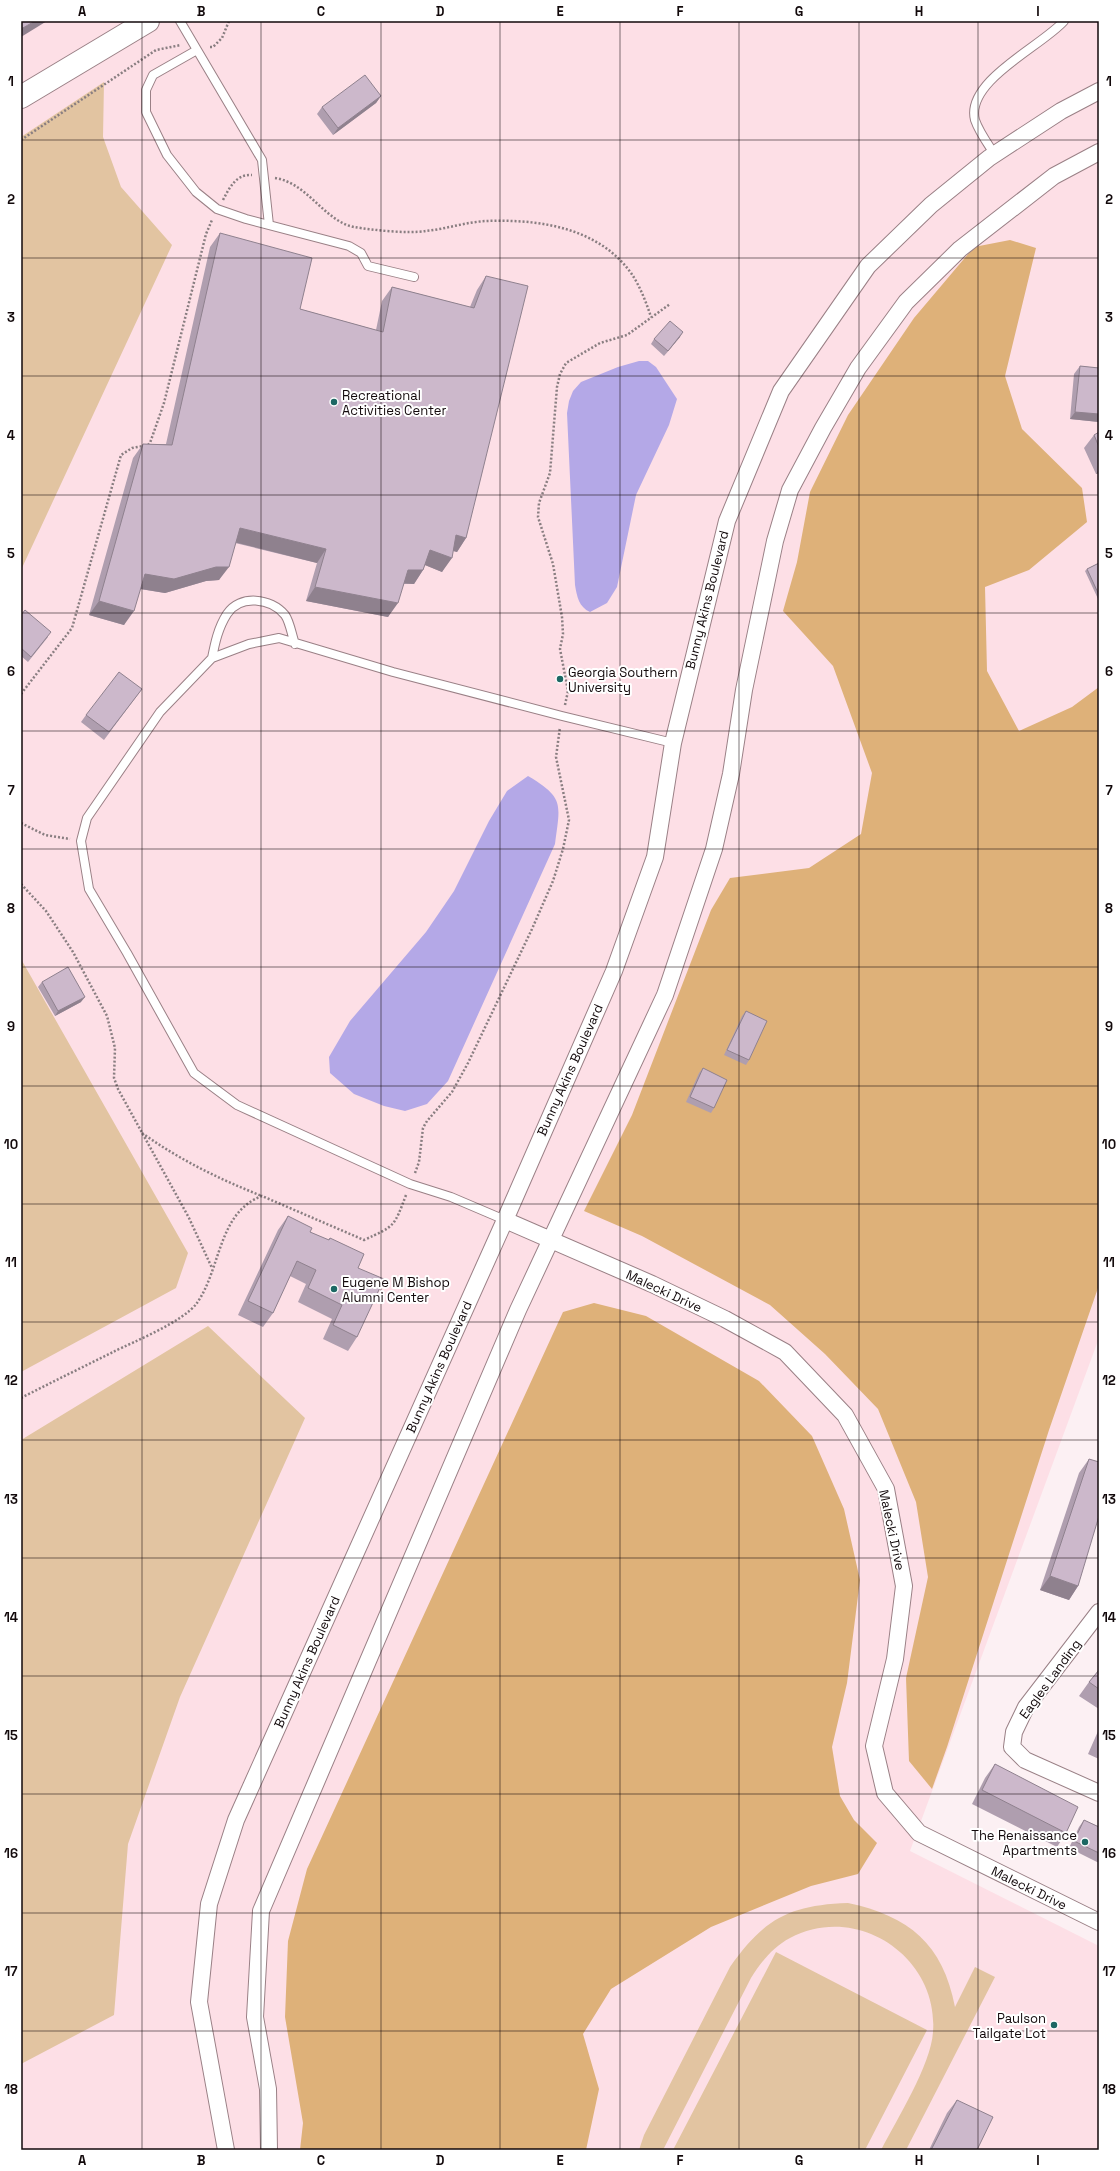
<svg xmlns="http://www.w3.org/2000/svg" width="1120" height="2171" font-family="'Space Grotesk',sans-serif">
  <rect width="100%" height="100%" fill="#fcf0f3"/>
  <path fill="#fddfe6" d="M21,21H1099V1338L910,1851L1099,1946V2150H21Z"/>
  <path fill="#e2c4a1" d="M104,82L103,137L121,187L172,245L21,570V137Z
    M21,959L188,1253L176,1288L21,1372Z
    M208,1326L305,1418L180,1697L128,1844L114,2015L21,2064V1440Z
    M848,1903C909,1916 943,1944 955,2007L975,1967L995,1977L906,2150H881C897,2119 931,2065 933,2032C939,1957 857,1902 790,1938C773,1947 761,1962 751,1978L663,2150H639L644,2135L730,1967C764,1919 789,1905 848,1903Z
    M776,1952L927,2030L865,2150H673Z"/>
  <path fill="#deb179" d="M1010,240L1036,248L1005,376L1022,429L1082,488L1087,522L1029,570L985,587L987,671L1019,731L1072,707L1099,687V1285L1049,1430L947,1747L932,1789L909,1761L906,1678L928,1577L916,1502L878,1409L825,1354L770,1305L642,1236L584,1211L632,1115L711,910L730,878L809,868L861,834L872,773L833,666L783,611L797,562L810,492L848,415L914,318L974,247Z
    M594,1303L646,1316L759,1381L812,1436L844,1509L860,1580L847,1683L832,1747L840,1796L854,1820L877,1843L858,1874L811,1886L711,1927L611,1989L583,2034L599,2089L586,2150H300L303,2123L285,2017L288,1941L307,1869L563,1312Z"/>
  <path fill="#b4a8e7" d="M639,361H648L656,367L677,399L669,425L636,495L617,587L607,603L590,612C579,607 577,597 575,585L567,413L569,401L573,391L581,382L618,367Z
    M528,776C565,798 560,804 555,844L448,1081L427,1104L405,1111L384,1106L354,1094L330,1073L329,1057L350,1021L426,932L454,891L489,821L507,791Z"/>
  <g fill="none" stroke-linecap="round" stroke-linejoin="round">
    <g stroke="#9a8086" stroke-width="10">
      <path id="lane" d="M180,21L262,160L269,225
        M197,50L153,75L146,90V112L167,155L196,192L217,209L246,219L349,246L361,253L368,266L414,277
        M995,155C988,144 979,132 975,120C965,81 1042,46 1064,21
        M212,658C215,643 218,628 227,614C240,594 271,598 285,615C290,622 292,636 295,644
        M505,1220L451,1197L410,1184L237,1105L194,1073L127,953L89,889L81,841L87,818L160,712L212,658L249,644L279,638L393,672L562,716L673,743"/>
    </g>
    <g stroke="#9a8086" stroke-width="18">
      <path id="street" d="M505,1220L652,1284L725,1319L785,1352L845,1415L886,1489L904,1586L895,1659L874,1746L885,1793L919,1833L1099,1922
        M1099,1612L1026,1707L1014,1732L1012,1747L1025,1760L1099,1793
        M226,2150L199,2002L209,1904L236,1820L505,1220L614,971L655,857L673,743L727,521L781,391L868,266L931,205L989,158L1061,111L1099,91
        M269,2150L268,2089L255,2017L261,1911L518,1310L665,995L714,849L731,774L744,690L775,541L790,490L823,428L858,368L906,302L960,249L1054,176L1099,152"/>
    </g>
    <g stroke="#9a8086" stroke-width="24">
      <path id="secondary" d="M21,97L148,21"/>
    </g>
    <path stroke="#897e81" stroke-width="2.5" stroke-dasharray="2 2" stroke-linecap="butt" d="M210,47H213L222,38L229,21
      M21,140L156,50L181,45
      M275,178C308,183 324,221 354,227C373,230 407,234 426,231C446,229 466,222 486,221C538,219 598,227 631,273C640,286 646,302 651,317
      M223,200C230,187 236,174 252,175
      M148,445L150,443L164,403L206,234L212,220
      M21,694L72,628L121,455L132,448L143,446
      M565,705L568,691L560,649L563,634L562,617L553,564L538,517L539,503L550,473L557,387L560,374L566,363L600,343L627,335L670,304
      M21,823L45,835L70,839
      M21,884L46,911L73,952L107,1016L115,1048L114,1078L118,1089L189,1218L212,1268
      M142,1133C180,1160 219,1179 262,1196
      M415,1173L419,1162L423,1128L427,1121L452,1092L468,1063L532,929L553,881L563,849L569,820L556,757L560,727
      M21,1398C52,1382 83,1367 113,1352C135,1341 183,1322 197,1303C221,1269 218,1212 262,1196L364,1240C395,1226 394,1227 406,1195"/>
    <use href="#lane" stroke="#fff" stroke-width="8"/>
    <use href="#street" stroke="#fff" stroke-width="16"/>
    <use href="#secondary" stroke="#fff" stroke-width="22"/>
  </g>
  <path fill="#af9eaf" d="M381,96L376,103L333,135L317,114L322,107Z
    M220,233L300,309L376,330L382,301L392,287L470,307L477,290L486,276L466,538L457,552L453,551L442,572L425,565L423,570L414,584H404L388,617L306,601L317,563L235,543L219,580L206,581L165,593L140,589L124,625L89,615L133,458L143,444H166L210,247Z
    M680,337L664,356L651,344L654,339Z
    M1080,366L1099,368V422L1070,419L1074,374Z
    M1099,432V473L1096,474L1084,448L1094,435Z
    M1099,563V601L1085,571L1087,569Z
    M21,615L48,637L28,662L21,656Z
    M142,689L104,740L81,722L86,715Z
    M42,982L81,1002L55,1016L38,987Z
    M746,1011L749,1060L746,1065L724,1055L742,1016Z
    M703,1068L714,1108L711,1113L686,1102L699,1073Z
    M288,1216L310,1232L328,1240L330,1238L358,1268L357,1337L348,1351L323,1339L332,1319L298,1302L306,1284L290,1276L273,1313L263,1327L238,1315L278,1230Z
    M1089,1459L1078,1586L1069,1600L1040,1590L1079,1473Z
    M1099,1670V1709L1079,1696L1089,1682Z
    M1099,1729V1759L1088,1754Z
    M995,1764L1066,1833L1057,1847L972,1804L985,1778Z
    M1084,1820L1099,1827V1863L1069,1848L1079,1827Z
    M957,2100L977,2150H929L947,2113Z"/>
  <path fill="#8f818e" d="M35,21H47L21,37V29Z
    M381,96L376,103L333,135L338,128Z
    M683,332L680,337L664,356L668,351Z
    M1075,412L1099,414V422L1070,419Z
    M1099,469V473L1096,474Z
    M240,528L326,549L317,563L230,541Z
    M456,535L466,538L457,552L447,549Z
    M430,550L452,558L442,572L420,563Z
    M216,567H229L219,580L206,581L165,593L135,588L145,574Z
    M408,570H423L414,584L399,583Z
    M315,587L398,603L388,617L306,601Z
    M99,601L134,611L124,625L89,615Z
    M85,997L81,1002L55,1016L58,1011Z
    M1050,1576L1078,1586L1069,1600L1040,1590Z"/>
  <path fill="#ccb8cb" stroke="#8f818e" d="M21,21H35L21,29Z
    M365,75L381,96L338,128L322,107Z
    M220,233L312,258L300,309L383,332L392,287L474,308L486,276L528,286L466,538L456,535L452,558L430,550L423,570H408L398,603L315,587L326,549L240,528L229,567H216L174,579L145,574L134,611L99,601L143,444L172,445Z
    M670,321L683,332L668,351L654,339Z
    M1080,366L1099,368V414L1075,412Z
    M1099,432V447L1094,435Z
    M1099,563V595L1087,569Z
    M25,610L51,632L31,657L21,648V615Z
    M119,672L142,689L109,732L86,715Z
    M68,967L85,997L58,1011L42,982Z
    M746,1011L767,1021L749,1060L727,1050Z
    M703,1068L727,1080L714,1108L690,1097Z
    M288,1216L312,1228L310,1232L329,1240L330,1238L364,1254L358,1268L384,1279L357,1337L333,1325L342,1305L308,1288L316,1270L297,1261L273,1313L248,1301Z
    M1089,1459L1099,1462V1516L1078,1586L1050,1576Z
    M1099,1670V1689L1089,1682Z
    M995,1764L1078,1807L1066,1833L982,1790Z
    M1084,1820L1099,1827V1853L1074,1841Z
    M957,2100L993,2117L977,2150H931Z"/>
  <path fill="none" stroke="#12090b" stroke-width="1" stroke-opacity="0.55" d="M142,21V2150M261,21V2150M381,21V2150M500,21V2150M620,21V2150M739,21V2150M859,21V2150M978,21V2150M21,140H1099M21,258H1099M21,376H1099M21,495H1099M21,613H1099M21,731H1099M21,849H1099M21,967H1099M21,1086H1099M21,1204H1099M21,1322H1099M21,1440H1099M21,1558H1099M21,1676H1099M21,1794H1099M21,1913H1099M21,2031H1099"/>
  <g fill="#1c6864" stroke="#fff" stroke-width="1.5">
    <circle cx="334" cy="402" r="4"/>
    <circle cx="560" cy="679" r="4"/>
    <circle cx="334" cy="1289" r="4"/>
    <circle cx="1085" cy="1842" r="4"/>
    <circle cx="1054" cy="2025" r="4"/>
  </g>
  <g text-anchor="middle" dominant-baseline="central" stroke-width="4" stroke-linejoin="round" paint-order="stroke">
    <g font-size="13" fill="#12090b" stroke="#fff" text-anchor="start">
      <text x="342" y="395">Recreational<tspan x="342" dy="15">Activities Center</tspan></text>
      <text x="568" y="672">Georgia Southern<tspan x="568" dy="15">University</tspan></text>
      <text x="342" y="1282">Eugene M Bishop<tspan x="342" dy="15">Alumni Center</tspan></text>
      <text x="1077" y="1835" text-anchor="end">The Renaissance<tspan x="1077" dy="15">Apartments</tspan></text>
      <text x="1046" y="2018" text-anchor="end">Paulson<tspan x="1046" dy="15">Tailgate Lot</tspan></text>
    </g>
    <g font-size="13" fill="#12090b" stroke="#fff">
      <text transform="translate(707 600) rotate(-76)">Bunny Akins Boulevard</text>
      <text transform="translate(570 1070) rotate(-66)">Bunny Akins Boulevard</text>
      <text transform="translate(664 1291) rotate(25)">Malecki Drive</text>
      <text transform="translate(439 1367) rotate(-66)">Bunny Akins Boulevard</text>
      <text transform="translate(892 1530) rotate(78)">Malecki Drive</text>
      <text transform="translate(307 1662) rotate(-66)">Bunny Akins Boulevard</text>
      <text transform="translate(1050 1679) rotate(-54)">Eagles Landing</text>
      <text transform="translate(1029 1888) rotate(26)">Malecki Drive</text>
    </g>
  </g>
  <rect width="1120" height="2171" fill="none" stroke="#ffffff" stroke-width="44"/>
  <rect x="22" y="22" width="1076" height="2127" fill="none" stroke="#12090b" stroke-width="1.5"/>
  <g font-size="13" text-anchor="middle" font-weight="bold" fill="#12090b">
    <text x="82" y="16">A</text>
    <text x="201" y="16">B</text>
    <text x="321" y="16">C</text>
    <text x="440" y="16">D</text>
    <text x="560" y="16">E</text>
    <text x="680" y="16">F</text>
    <text x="799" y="16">G</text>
    <text x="919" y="16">H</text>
    <text x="1038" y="16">I</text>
    <text x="11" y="86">1</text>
    <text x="1109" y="86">1</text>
    <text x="11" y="204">2</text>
    <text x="1109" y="204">2</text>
    <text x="11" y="322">3</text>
    <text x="1109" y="322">3</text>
    <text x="11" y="440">4</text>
    <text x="1109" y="440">4</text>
    <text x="11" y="558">5</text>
    <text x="1109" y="558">5</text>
    <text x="11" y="676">6</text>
    <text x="1109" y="676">6</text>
    <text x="11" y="795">7</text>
    <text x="1109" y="795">7</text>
    <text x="11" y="913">8</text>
    <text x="1109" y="913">8</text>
    <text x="11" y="1031">9</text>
    <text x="1109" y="1031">9</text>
    <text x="11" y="1149">10</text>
    <text x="1109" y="1149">10</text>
    <text x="11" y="1267">11</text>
    <text x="1109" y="1267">11</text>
    <text x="11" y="1385">12</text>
    <text x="1109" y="1385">12</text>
    <text x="11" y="1504">13</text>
    <text x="1109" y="1504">13</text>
    <text x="11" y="1622">14</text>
    <text x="1109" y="1622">14</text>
    <text x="11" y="1740">15</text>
    <text x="1109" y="1740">15</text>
    <text x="11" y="1858">16</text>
    <text x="1109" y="1858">16</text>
    <text x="11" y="1976">17</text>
    <text x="1109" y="1976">17</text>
    <text x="11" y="2094">18</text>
    <text x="1109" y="2094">18</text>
    <text x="82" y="2165">A</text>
    <text x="201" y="2165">B</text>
    <text x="321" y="2165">C</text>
    <text x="440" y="2165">D</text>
    <text x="560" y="2165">E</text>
    <text x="680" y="2165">F</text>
    <text x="799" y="2165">G</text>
    <text x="919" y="2165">H</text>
    <text x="1038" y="2165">I</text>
  </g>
</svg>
